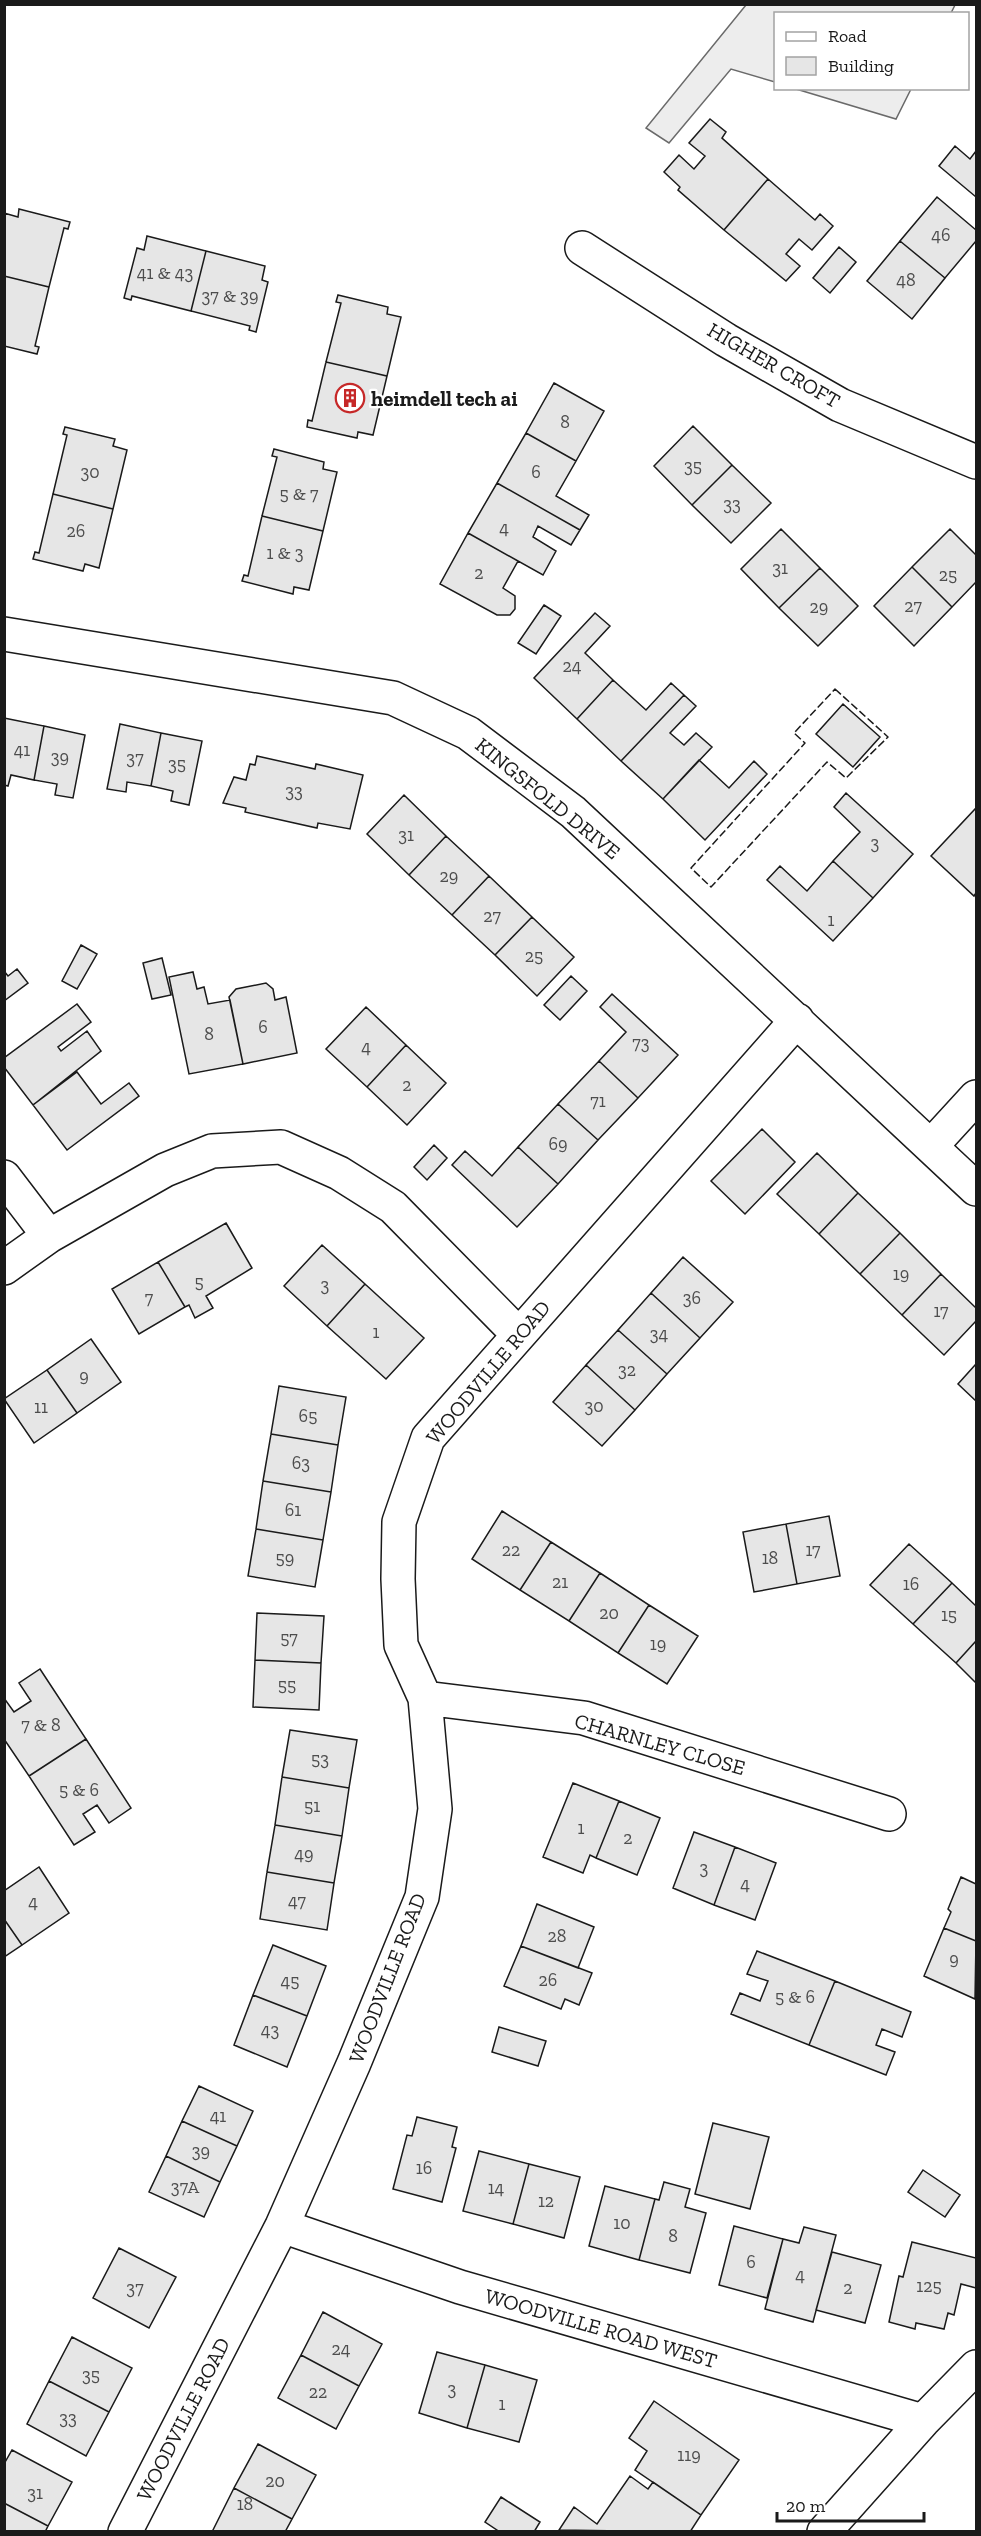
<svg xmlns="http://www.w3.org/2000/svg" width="981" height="2536" font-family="'Zilla Slab',serif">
  <rect width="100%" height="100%" fill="#fff"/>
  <path fill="#ededed" stroke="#6a6a6a" stroke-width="1.5" d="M746,5V4L955,5L951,13L776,14L775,82L731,69L669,143L646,128Z
    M796,89H911L896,119Z"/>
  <path fill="#e6e6e6" stroke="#1a1a1a" stroke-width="1.5" d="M710,119L726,132L722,138L768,179L724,230L678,190L680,187L664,172L679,155L694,169L705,156L689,143Z
    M955,146L970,159L976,151V197L939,166Z
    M768,179L815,220L820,214L833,226L812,250L799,239L786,254L800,266L786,281L724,230Z
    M937,197L976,230V241L945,278L900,241Z
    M19,209L70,222L68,229L64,228L49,287L4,276V213L18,217Z
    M147,236L206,251L191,311L132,296L131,300L124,298L137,248L144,250Z
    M900,241L945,278L912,319L867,281Z
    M839,247L856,262L830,293L813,278Z
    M206,251L265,266L262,280L268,282L256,332L249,330L250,326L191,311Z
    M4,276L49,287L35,346L39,347L37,354L4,346Z
    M338,295L388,307L387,314L401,317L387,376L326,362L341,303L336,302Z
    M326,362L387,376L373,435L358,432L357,438L307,427L308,420L312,421Z
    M554,383L604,411L576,461L526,433Z
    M693,426L732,465L692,505L654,466Z
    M65,427L115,439L113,446L127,450L113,509L53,494L67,435L63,434Z
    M526,433L576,461L556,496L589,515L580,530L497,483Z
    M274,449L324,462L323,469L337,472L323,531L262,516L277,457L272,456Z
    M732,465L771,503L731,543L692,505Z
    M497,483L580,530L571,545L538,526L533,537L556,551L543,575L468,533Z
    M53,494L113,509L99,568L85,564L83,571L33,559L35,552L39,553Z
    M262,516L323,531L309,590L294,587L293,594L242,581L244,575L248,576Z
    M781,529L820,568L779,608L741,569Z
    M950,529L976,555V582L952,607L912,567Z
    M468,533L518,561L503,588L515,596V609L510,615H497L440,584Z
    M912,567L952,607L914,646L874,606Z
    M820,568L858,606L818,646L779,608Z
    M544,605L561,616L536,654L518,643Z
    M595,613L610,626L585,653L613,680L577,719L534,678Z
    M613,680L646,710L671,683L684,695L621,761L577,719Z
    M684,695L696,706L670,733L684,745L696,733L712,747L663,799L621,761Z
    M843,704L880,737L853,767L816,734Z
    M4,718L44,726L34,780L11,775L8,786L4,785Z
    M120,724L161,733L151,786L127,782L126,792L107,789Z
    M44,726L85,735L73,798L55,795L57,784L34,780Z
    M161,733L202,741L189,805L171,801L173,791L151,786Z
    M257,756L315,769L316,764L363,775L350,829L318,823L317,828L245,812L246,808L223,803L234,777L246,780L250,764L255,765Z
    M699,760L729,788L754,761L767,774L705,840L663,799Z
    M846,793L913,854L873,898L833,861L860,832L834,807Z
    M404,795L446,836L409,875L367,834Z
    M976,808V893L974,896L931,856Z
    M446,836L489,876L452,915L409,875Z
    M833,861L873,898L833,941L767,880L780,866L807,891Z
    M489,876L532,917L495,955L452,915Z
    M532,917L574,957L537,996L495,955Z
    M81,945L97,954L77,989L62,981Z
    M162,958L171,995L152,999L143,963Z
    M17,969L28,983L4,1001V971L8,976Z
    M193,972L197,989L204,987L208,1004L230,1000L243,1064L189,1074L169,977Z
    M571,976L587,991L560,1020L544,1005Z
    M266,983L273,989L275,1000L286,997L297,1053L243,1064L229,997L236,989Z
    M612,994L678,1055L638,1098L599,1061L626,1032L600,1007Z
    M77,1004L91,1022L58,1047L61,1051L87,1031L101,1051L33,1105L4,1067V1058Z
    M366,1007L406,1045L367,1087L326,1049Z
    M406,1045L446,1083L407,1125L367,1087Z
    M599,1061L638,1098L598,1140L558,1104Z
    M77,1072L101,1104L129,1083L139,1096L67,1150L33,1105Z
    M558,1104L598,1140L558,1184L518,1147Z
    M762,1129L795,1162L745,1214L711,1181Z
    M434,1145L447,1158L427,1180L414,1167Z
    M518,1147L558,1184L517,1227L452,1165L465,1151L492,1176Z
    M817,1153L858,1193L819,1234L777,1194Z
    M858,1193L900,1233L860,1274L819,1234Z
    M226,1223L252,1268L206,1296L213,1308L195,1318L189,1305L185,1307L158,1262Z
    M900,1233L941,1274L902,1315L860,1274Z
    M322,1245L365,1284L327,1326L284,1286Z
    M683,1257L733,1302L700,1338L651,1293Z
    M158,1262L185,1307L139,1334L112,1289Z
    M941,1274L976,1308V1321L944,1355L902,1315Z
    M365,1284L424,1338L386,1379L327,1326Z
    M651,1293L700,1338L667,1374L618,1330Z
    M618,1330L667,1374L635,1410L586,1365Z
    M91,1339L121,1382L77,1413L47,1370Z
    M976,1364V1401L958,1384Z
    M586,1365L635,1410L602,1446L553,1402Z
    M47,1370L77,1413L34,1443L4,1399Z
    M279,1386L346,1397L338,1445L271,1434Z
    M271,1434L338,1445L331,1492L263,1481Z
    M263,1481L331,1492L323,1540L256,1529Z
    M502,1511L551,1542L520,1590L472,1559Z
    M829,1516L840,1576L797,1584L786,1524Z
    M786,1524L797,1584L754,1592L743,1532Z
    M256,1529L323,1540L315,1587L248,1576Z
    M551,1542L600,1573L569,1621L520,1590Z
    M909,1544L952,1583L913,1624L870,1585Z
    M600,1573L649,1605L618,1653L569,1621Z
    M952,1583L976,1606V1641L956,1663L913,1624Z
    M649,1605L698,1636L667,1684L618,1653Z
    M257,1613L324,1616L321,1663L255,1660Z
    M976,1641V1683L956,1663Z
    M255,1660L321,1663L319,1710L253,1707Z
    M40,1669L86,1739L29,1776L4,1739V1698L14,1712L31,1701L19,1683Z
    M290,1730L357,1740L349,1788L282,1777Z
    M86,1739L131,1808L109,1823L97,1805L83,1814L95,1832L74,1845L29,1776Z
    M282,1777L349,1788L342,1836L275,1825Z
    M573,1783L619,1801L596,1858L590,1855L583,1873L543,1857Z
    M619,1801L660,1818L637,1875L596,1858Z
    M275,1825L342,1836L334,1883L267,1872Z
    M694,1832L735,1847L714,1905L673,1888Z
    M735,1847L776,1863L755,1920L714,1905Z
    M39,1867L69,1913L22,1945L4,1919V1891Z
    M267,1872L334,1883L327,1930L260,1919Z
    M961,1877L976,1884V1941L944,1928L951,1912L948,1909Z
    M537,1904L594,1927L578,1968L521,1946Z
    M4,1919L22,1945L4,1957Z
    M944,1928L976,1941L975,1999L924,1976Z
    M273,1945L326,1966L307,2016L253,1995Z
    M521,1946L592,1973L579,2005L565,1999L561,2009L504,1986Z
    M757,1951L835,1981L809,2045L731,2014L740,1993L760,2001L768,1981L747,1974Z
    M835,1981L911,2012L902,2037L882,2029L876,2045L895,2052L886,2075L809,2045Z
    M253,1995L307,2016L287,2067L234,2045Z
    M499,2027L546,2041L538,2066L492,2052Z
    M199,2086L253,2111L237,2146L182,2121Z
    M417,2117L457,2127L452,2147L456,2148L442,2202L393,2189L407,2135L412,2136Z
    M182,2121L237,2146L220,2182L166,2156Z
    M713,2123L769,2137L750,2209L695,2194Z
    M479,2151L529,2164L513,2224L463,2211Z
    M166,2156L220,2182L204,2217L149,2192Z
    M529,2164L580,2177L564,2238L513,2224Z
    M923,2170L960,2195L945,2217L908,2192Z
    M664,2182L690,2189L685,2207L706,2213L690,2273L639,2260L655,2199L659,2200Z
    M605,2186L655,2199L639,2260L589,2246Z
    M734,2226L783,2239L767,2298L719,2285Z
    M804,2227L836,2235L813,2322L765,2309L783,2239L799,2243Z
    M912,2242L976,2258V2288L961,2284L954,2315L948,2313L944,2329L916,2323L915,2329L889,2322L899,2276L903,2277Z
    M119,2248L176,2277L149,2328L93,2298Z
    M832,2252L881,2265L865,2323L816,2310Z
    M323,2312L382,2344L359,2386L301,2355Z
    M72,2337L132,2368L109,2412L49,2381Z
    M437,2352L485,2365L467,2428L419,2413Z
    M301,2355L359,2386L336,2429L278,2398Z
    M485,2365L537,2380L519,2442L467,2428Z
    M49,2381L109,2412L86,2456L27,2424Z
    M654,2401L739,2460L701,2515L635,2470L647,2451L629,2438Z
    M258,2444L316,2475L292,2519L234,2488Z
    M12,2450L72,2482L48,2526L4,2503V2464Z
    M630,2476L648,2489L653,2482L701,2515L690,2532L559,2530L574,2507L597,2524Z
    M234,2488L292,2519L285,2532H212Z
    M501,2497L540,2522L534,2532H500L485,2522Z
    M4,2503L48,2526L45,2532H4Z"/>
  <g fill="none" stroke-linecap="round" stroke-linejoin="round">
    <g stroke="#1a1a1a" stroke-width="36">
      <path id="minor" d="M582,248L726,340L840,405L976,462
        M4,634L393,698L468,733L573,812L976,1189
        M932,1145L976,1097
        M4,1177L49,1236
        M4,1268L49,1236L165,1170L212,1151L281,1147L339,1173L393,1207L518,1334
        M425,1698L584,1718L889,1814
        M282,2226L460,2287L923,2421
        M125,2532L282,2226L354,2063L422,1897L435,1809L425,1698L401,1645L398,1579L399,1522L428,1438L797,1020
        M824,2532L923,2421L976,2367"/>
    </g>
    <use href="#minor" stroke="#fff" stroke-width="33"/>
    <path stroke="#1a1a1a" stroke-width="1.5" stroke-dasharray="8 3" stroke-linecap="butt" d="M835,689L888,737L846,778L827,762L711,887L691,868L805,743L794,733Z"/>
  </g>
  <defs>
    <g id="building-ring" transform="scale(1.5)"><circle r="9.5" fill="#fff" stroke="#c62828" stroke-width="1.5"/><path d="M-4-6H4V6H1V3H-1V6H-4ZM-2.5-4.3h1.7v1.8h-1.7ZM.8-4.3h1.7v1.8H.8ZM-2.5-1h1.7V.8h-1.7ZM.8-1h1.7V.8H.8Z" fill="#c62828"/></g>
  </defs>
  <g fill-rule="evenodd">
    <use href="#building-ring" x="350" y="398"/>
  </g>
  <g text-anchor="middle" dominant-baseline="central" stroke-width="4.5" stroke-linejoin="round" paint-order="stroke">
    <g font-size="18" fill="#4d4d4d">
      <text x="941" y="235">46</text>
      <text x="165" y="273">41 &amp; 43</text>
      <text x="906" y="280">48</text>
      <text x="230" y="296">37 &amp; 39</text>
      <text x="565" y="422">8</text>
      <text x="693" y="466">35</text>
      <text x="90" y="472">30</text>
      <text x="536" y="472">6</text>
      <text x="299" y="494">5 &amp; 7</text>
      <text x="732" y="504">33</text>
      <text x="504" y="528">4</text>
      <text x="76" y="531">26</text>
      <text x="285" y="553">1 &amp; 3</text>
      <text x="780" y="568">31</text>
      <text x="479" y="573">2</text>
      <text x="948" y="575">25</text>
      <text x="913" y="606">27</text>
      <text x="819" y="607">29</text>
      <text x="572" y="666">24</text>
      <text x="22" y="750">41</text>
      <text x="60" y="757">39</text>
      <text x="135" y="758">37</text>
      <text x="177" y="764">35</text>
      <text x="294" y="791">33</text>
      <text x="406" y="835">31</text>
      <text x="875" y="843">3</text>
      <text x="449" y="876">29</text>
      <text x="492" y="916">27</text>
      <text x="831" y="920">1</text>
      <text x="534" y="956">25</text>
      <text x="263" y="1027">6</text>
      <text x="209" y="1034">8</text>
      <text x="641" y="1043">73</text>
      <text x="366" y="1047">4</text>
      <text x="407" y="1085">2</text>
      <text x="598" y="1101">71</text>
      <text x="558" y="1144">69</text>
      <text x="901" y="1274">19</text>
      <text x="199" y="1282">5</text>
      <text x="325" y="1285">3</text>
      <text x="149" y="1298">7</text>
      <text x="692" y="1298">36</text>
      <text x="941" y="1311">17</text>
      <text x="376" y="1332">1</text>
      <text x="659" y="1334">34</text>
      <text x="627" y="1370">32</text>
      <text x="84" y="1376">9</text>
      <text x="594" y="1406">30</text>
      <text x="41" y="1407">11</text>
      <text x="308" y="1416">65</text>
      <text x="301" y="1463">63</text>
      <text x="293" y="1510">61</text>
      <text x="511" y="1550">22</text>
      <text x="813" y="1550">17</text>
      <text x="285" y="1558">59</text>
      <text x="770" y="1558">18</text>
      <text x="560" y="1582">21</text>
      <text x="911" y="1584">16</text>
      <text x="609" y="1613">20</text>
      <text x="949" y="1615">15</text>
      <text x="289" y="1638">57</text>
      <text x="658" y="1644">19</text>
      <text x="287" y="1685">55</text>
      <text x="41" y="1725">7 &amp; 8</text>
      <text x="320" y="1759">53</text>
      <text x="79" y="1790">5 &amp; 6</text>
      <text x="312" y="1806">51</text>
      <text x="581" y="1828">1</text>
      <text x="628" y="1838">2</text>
      <text x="304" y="1854">49</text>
      <text x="704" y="1868">3</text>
      <text x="745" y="1884">4</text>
      <text x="297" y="1901">47</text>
      <text x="33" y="1902">4</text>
      <text x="557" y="1936">28</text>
      <text x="954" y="1959">9</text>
      <text x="548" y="1980">26</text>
      <text x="290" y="1981">45</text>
      <text x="795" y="1997">5 &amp; 6</text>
      <text x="270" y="2030">43</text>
      <text x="218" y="2116">41</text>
      <text x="201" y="2151">39</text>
      <text x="424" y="2168">16</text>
      <text x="185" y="2187">37A</text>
      <text x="496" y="2188">14</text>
      <text x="546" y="2201">12</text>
      <text x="622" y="2223">10</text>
      <text x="673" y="2236">8</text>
      <text x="751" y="2262">6</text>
      <text x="800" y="2275">4</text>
      <text x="929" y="2286">125</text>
      <text x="135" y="2288">37</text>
      <text x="848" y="2288">2</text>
      <text x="341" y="2349">24</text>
      <text x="91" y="2375">35</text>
      <text x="452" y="2389">3</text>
      <text x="318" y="2392">22</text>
      <text x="502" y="2404">1</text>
      <text x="68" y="2418">33</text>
      <text x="689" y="2455">119</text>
      <text x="275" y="2481">20</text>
      <text x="35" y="2493">31</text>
      <text x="245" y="2504">18</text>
    </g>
    <g font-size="21" fill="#1a1a1a" stroke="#fff">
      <text transform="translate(774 365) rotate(30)">HIGHER CROFT</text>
      <text transform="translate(548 798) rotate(39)">KINGSFOLD DRIVE</text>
      <text transform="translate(488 1372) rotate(-50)">WOODVILLE ROAD</text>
      <text transform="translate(660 1744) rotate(16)">CHARNLEY CLOSE</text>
      <text transform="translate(387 1978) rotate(-69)">WOODVILLE ROAD</text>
      <text transform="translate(601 2328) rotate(16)">WOODVILLE ROAD WEST</text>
      <text transform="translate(183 2419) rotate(-63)">WOODVILLE ROAD</text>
    </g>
    <g font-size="21" font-weight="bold" fill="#1a1a1a" stroke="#fff" text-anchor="start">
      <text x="371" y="398">heimdell tech ai</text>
    </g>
  </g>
  <rect width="981" height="2536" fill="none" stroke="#1a1a1a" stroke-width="12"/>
  <rect x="774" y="12" width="195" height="78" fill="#ffffff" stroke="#a3a3a3" stroke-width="1.5"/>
  <rect x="786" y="32" width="30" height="9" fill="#ffffff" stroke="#a3a3a3" stroke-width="1.5"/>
  <text x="828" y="42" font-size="18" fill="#1a1a1a">Road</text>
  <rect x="786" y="57" width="30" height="18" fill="#e6e6e6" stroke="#a3a3a3" stroke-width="1.5"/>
  <text x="828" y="72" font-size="18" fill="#1a1a1a">Building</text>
  <path d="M777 2512v9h147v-9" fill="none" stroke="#1a1a1a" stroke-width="3"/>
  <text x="786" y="2512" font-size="18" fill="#1a1a1a" stroke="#ffffff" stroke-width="4.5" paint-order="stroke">20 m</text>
</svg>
